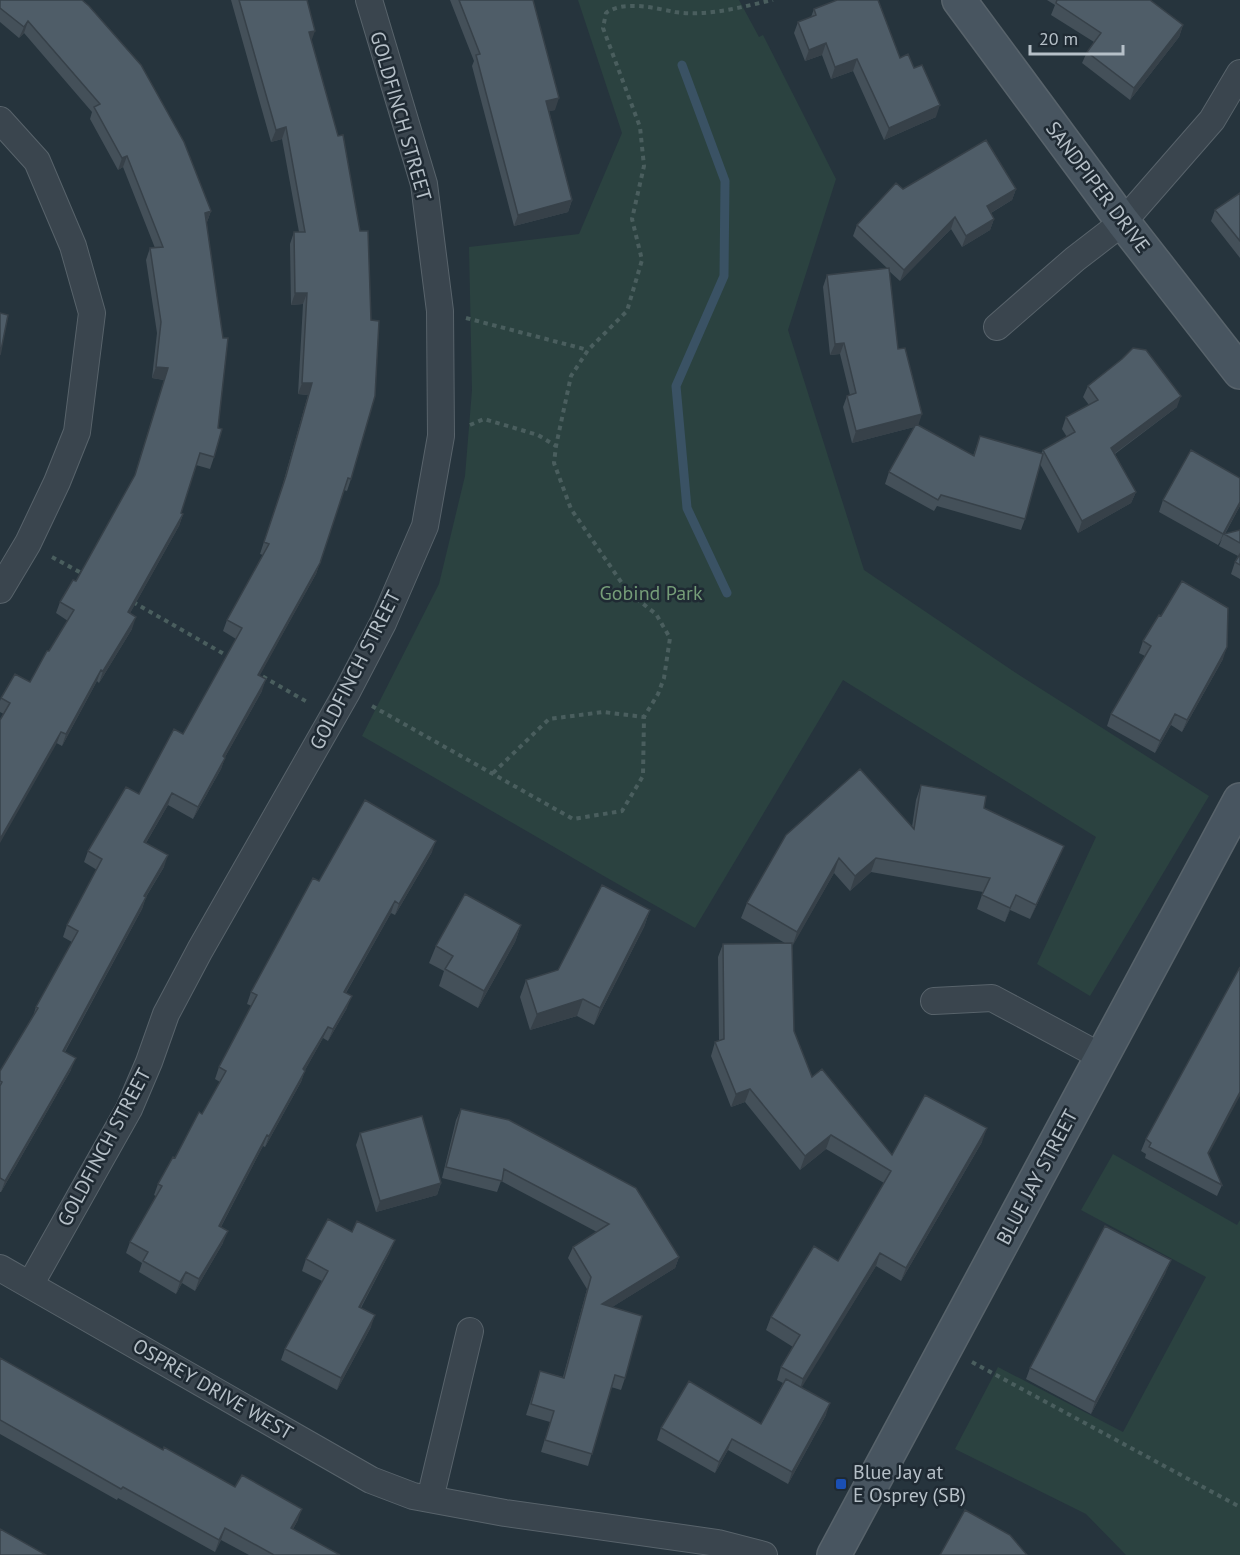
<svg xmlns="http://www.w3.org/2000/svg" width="1240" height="1555" font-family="'PT Sans',sans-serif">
  <rect width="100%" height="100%" fill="#26343d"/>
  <path fill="#2b4240" d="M578,0H739L759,37L763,35L836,179L788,330L864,570L1013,671L1209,796L1090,996L1037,964L1096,837L843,680L695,928C583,865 473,799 362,736L439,584L465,476L472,390L469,247L579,234L622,133Z
    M1113,1154L1237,1225L1240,1220V1555H1126L1086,1514L955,1449L998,1367L1123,1432L1206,1277L1081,1210Z"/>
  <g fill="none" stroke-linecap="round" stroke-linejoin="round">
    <path stroke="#3a5264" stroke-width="9" d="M682,65L725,181L724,276L676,386L687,508L727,593"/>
    <g stroke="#58636b" stroke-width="28">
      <path id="street" d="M0,120L37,161L73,246L92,313L77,432L57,482L28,543L0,590
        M997,327L1075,259L1123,222L1212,120L1240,73
        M934,1001L992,998L1102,1057
        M0,1268L371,1480L413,1496L505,1513L718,1543L764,1555
        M30,1285L129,1109L149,1062L166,1014L200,950L347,692L383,623L425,526L441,436L440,311L424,184L369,0
        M430,1499L470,1331"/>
    </g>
    <g stroke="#58636b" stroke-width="36">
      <path id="secondary" d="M959,0L1123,222L1240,372
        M834,1555L1240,800"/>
    </g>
    <path stroke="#4a5e5e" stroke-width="4" stroke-dasharray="4.5 4.5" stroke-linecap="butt" d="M466,318L588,350
      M470,425L484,419L538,435L556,446
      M52,557L85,575
      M133,602L231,658
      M255,672L309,703
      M372,706L573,819L622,811L643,776L644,717L658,694L664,678L670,638L656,614L628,592L571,509L554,463L556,446L571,376L588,350L627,311L642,260L632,219L644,166L640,127L603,28L606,13C624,0 654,8 675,12C707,17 741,7 773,0
      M493,773L549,719L603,712L644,717
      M972,1362L1240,1507"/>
    <use href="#street" stroke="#3a454e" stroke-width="26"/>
    <use href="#secondary" stroke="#485560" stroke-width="33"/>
  </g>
  <path fill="#445059" d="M0,0H82L211,211L207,222L214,457L210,469L196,465L181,513L183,514L179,526L130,613L132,629L99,683L97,681L62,746L0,712V701L1,698L30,682L68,621L56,613L60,602L76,581L134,477L164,380L152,378L157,333L146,260L150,248H155L123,167L118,170L90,119L92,112L24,33L19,38L0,22Z
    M231,0H307L351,479L347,491L344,490L316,574L259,676L262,691L225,757L221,769L193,819L168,805L146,843L164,867L146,897L142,909L65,1052L71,1070L1,1192H0V1071L33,1016L36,1007L72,942L63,937L67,925L97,870L84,862L88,851L139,794L183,734L236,639L223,631L227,620L263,555L260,554L282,487L308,395L298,394L303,304L291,305L290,244L294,232H299L282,139L271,142Z
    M450,0H533L555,110L549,111L572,200L568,212L514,226L472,66L474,61Z
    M1047,0H1150L1183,25L1179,37L1130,100L1082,63L1087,52L1094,42L1051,15L1055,5Z
    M814,9L900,58L936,117L884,140L853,71L831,79L822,55L805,61L794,33L798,22L811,17Z
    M903,189H1016L1012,200L991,213L994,219L990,230L962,247L951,229L900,281L889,271L898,349L918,425L973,456L980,436L1041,454L1043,450L1067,437L1062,429L1066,417L1089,405L1083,397L1088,386L1177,407L1115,454L1136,492L1131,503L1078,533L1040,464L1025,519L1021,530L937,506L934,511L885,484L889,472L914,427L852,443L843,407L847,396L850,395L840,354L830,355L823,287L827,275L887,268L853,236L857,225Z
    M1240,193V258L1211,221L1215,210Z
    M1240,478V506L1225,534L1240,530V579L1231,574L1235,562L1238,556L1219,546L1222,539L1218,545L1159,512L1163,500Z
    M1143,641L1223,659L1182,732L1171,725L1155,753L1107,726L1111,714L1145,656L1139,653Z
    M921,785L984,808L1058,860L1030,919L1010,910L1005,922L977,909L983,892L871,872L850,891L834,873L792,946L794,1031L812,1077L892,1155L982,1142L901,1281L876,1266L801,1387L826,1415L788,1484L728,1450L715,1473L657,1440L661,1428L761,1424L783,1383L777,1380L781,1367L793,1347L766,1330L771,1317L838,1261L884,1183L826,1149L800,1170L745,1102L731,1107L711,1056L715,1042L719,1041L718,957L723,944L785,943L741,918L747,903L786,835L912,827L916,800Z
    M432,852L395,915L391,913L346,993L347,1008L328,1041L323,1038L305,1070L301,1082L265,1147L263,1146L221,1227L223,1243L195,1291L182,1283L176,1294L139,1272L142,1263L126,1253L130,1242L156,1196L154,1195L158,1184L202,1114L220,1082L215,1079L219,1067L252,1006L247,1004L251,992L319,881Z
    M650,910L644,927L594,1025L577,1016L530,1030L520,997L526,980L558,970Z
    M521,925L515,942L478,1008L439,986L444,971L429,963L436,946Z
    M1231,985L1208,1155L1222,1185L1217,1196L1145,1158L1146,1154L1141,1151L1146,1139Z
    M461,1109L679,1257L675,1268L612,1307L625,1378L621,1390L611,1387L588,1466L541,1452L550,1422L526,1415L540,1371L563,1377L587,1289L568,1258L573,1247L597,1232L501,1181L497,1192L442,1178L456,1120Z
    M360,1133L441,1183L437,1195L376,1212L356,1145Z
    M390,1252L361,1308L371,1327L337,1390L281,1360L285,1349L322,1281L302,1271L306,1259Z
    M1166,1272L1091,1414L1026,1379L1030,1368Z
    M0,1358L163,1450L298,1520L293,1529L340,1555H249L221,1540L215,1552L118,1498L117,1500L0,1434Z"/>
  <path fill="#374149" d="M28,21L24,33L19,38L24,27Z
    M1183,25L1179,37L1130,100L1134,88Z
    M315,31L311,42L309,32Z
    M826,43L822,55L805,61L809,50Z
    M857,59L853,71L831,79L835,67Z
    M559,98L555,110L542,113L546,101Z
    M940,105L936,117L884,140L889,128Z
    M286,127L282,139L271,142L276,130Z
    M127,156L123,167L118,170L122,158Z
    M1016,189L1012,200L982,218L987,206Z
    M572,200L568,212L514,226L518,215Z
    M211,211L207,222L205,213Z
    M955,217L951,229L900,281L904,270Z
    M994,219L990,230L962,247L966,236Z
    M295,293H307L303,304L291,305Z
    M844,343L840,354L830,355L835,344Z
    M156,367L168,368L164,380L152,378Z
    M302,383H312L308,395L298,394Z
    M1181,396L1177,407L1107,459L1111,448Z
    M922,414L918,426L852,443L856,431Z
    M1136,492L1131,503L1078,533L1082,521Z
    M1240,502V506L1224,535V534L1218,545L1223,534Z
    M183,514L179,526L124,624L128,612Z
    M320,563L316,574L254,686L258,675Z
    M136,617L132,629L99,683L103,671Z
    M1227,647L1223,659L1182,732L1187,720Z
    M101,670L97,681L62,746L66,734Z
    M266,679L262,691L219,768L223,756Z
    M1175,714L1171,725L1155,753L1160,741Z
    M61,732L57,743L0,843V839Z
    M225,758L221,769L193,819L198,807Z
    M172,793L168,805L140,853L144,842Z
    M436,841L432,852L395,915L399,904Z
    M1064,846L1058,860L1030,919L1036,905Z
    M168,855L164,867L139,908L144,896Z
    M839,858L834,873L792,947L797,932Z
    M876,858L871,872L850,891L855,876Z
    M1016,895L1010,910L1005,922L1010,908Z
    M146,897L142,909L59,1062L63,1051Z
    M395,901L391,913L340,1003L344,992Z
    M650,910L644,927L594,1025L600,1008Z
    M521,925L515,942L478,1008L484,991Z
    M352,996L347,1008L328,1041L333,1029Z
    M583,999L577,1016L530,1030L537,1014Z
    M328,1027L323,1038L299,1081L303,1069Z
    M76,1058L71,1070L1,1192L5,1181Z
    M305,1071L301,1082L265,1147L269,1136Z
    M750,1089L745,1102L731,1107L736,1094Z
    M1240,1092V1096L1203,1165L1208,1153Z
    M987,1128L982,1142L901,1281L906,1268Z
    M267,1135L263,1146L215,1238L219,1226Z
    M831,1135L826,1149L800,1170L805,1156Z
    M441,1183L437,1195L376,1212L380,1201Z
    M228,1231L223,1243L195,1291L199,1279Z
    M395,1240L390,1252L355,1318L359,1307Z
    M880,1253L876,1266L799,1392L803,1379Z
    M679,1257L675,1268L598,1316L602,1304Z
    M1171,1260L1166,1272L1091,1414L1095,1402Z
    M186,1272L182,1283L176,1294L180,1282Z
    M375,1315L371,1327L337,1390L341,1378Z
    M830,1403L826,1415L788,1484L792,1472Z
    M732,1439L728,1450L715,1473L719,1462Z
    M302,1509L298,1520L287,1539L291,1528Z
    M225,1528L221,1540L215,1552L219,1540Z"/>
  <path fill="#4f5d68" stroke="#374149" stroke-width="1.5" d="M0,0H82L89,6L141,65L184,142L211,211L205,213L223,338H228L218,428L222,429L214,457L200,453L181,513L183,514L128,612L136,617L103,671L101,670L66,734L61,732L0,839V720L10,703L1,698L15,674L30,682L47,651H49L74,610L60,602L73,580L76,581L135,475L168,368L156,367L161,322L150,248L163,247L127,156L122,158L94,107L100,104L28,21L24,27L0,8Z
    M239,0H307L315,31L309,32L338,136L343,135L360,231H368L371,320L379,321L375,396L351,479L348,478L320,563L258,675L266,679L223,756L225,758L198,807L172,793L144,842L168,855L144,896L146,897L63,1051L76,1058L5,1181L0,1178V1086L2,1082L0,1081V1071L38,1008L36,1007L78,931L67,925L102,859L88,851L126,787L139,794L174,729L183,734L242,628L227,620L269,544L264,542L286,476L312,383H302L307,293H295L294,232H305L286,127L276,130Z
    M459,0H533L559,98L546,101L572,200L518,215L476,55L480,54Z
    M837,0H878L900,58L908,54L914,68L922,65L940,105L889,128L857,59L835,67L826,43L809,50L798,22L816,15L814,9Z
    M1057,0H1150L1183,25L1134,88L1087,52L1101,33L1056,3Z
    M986,140L1016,189L987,206L994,219L966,236L955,217L904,270L857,225L896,183L903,189Z
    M1240,193V241L1215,210Z
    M889,268L898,349L905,348L922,414L856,431L847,396L856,393L844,343L835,344L827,275Z
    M0,313L8,315L0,355Z
    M1133,348L1146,350L1181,396L1111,448L1136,492L1082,521L1043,450L1075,432L1066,417L1098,400L1088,386L1122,359Z
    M916,424L974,456L980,436L1043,454L1025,519L941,495L938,500L889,472Z
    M1191,450L1240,478V502L1223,534L1163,500Z
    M1240,530V543L1224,534Z
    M1240,554V565L1235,562Z
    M1182,581L1228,608L1227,647L1187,720L1175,714L1160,741L1111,714L1151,646L1143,641L1159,615L1161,616Z
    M860,769L914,829L921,785L986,796L984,808L1064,846L1036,905L1016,895L1010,908L982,895L990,878L876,858L855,876L839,858L797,932L747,903L786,835Z
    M365,800L436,841L399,904L395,901L344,992L352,996L333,1029L328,1027L303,1069L305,1071L269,1136L267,1135L219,1226L228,1231L199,1279L186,1272L180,1282L143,1261L148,1252L130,1242L162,1186L158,1184L173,1157L175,1158L199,1112L202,1114L226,1071L219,1067L257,995L251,992L313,878L319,881Z
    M602,885L650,910L600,1008L583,999L537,1014L526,980L558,970Z
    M465,894L521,925L484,991L445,969L453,956L436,946Z
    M792,943L794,1031L812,1077L822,1069L892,1155L925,1095L987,1128L906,1268L880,1253L803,1379L781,1367L800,1335L771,1317L814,1246L838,1261L891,1171L831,1135L805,1156L750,1089L736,1094L715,1042L724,1039L723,944Z
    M1240,967V1092L1208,1153L1222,1185L1149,1147L1151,1143L1146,1139Z
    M461,1109L509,1120L636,1188L679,1257L602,1304L642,1316L625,1378L615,1375L592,1454L545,1440L554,1411L531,1404L540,1371L564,1378L591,1277L573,1247L609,1224L504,1169L502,1181L446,1167Z
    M422,1116L441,1183L380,1201L360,1133Z
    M328,1219L352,1232L357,1221L395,1240L359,1307L375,1315L341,1378L285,1349L328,1271L306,1259Z
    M1105,1226L1171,1260L1095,1402L1030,1368Z
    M0,1358L163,1450L164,1447L235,1487L242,1475L302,1509L291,1528L340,1555H274L225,1528L219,1540L123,1487L121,1489L0,1420Z
    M786,1379L830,1403L792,1472L732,1439L719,1462L661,1428L689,1381L761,1424Z
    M965,1510L1010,1535L1027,1555H940Z
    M0,1529L46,1555H0Z"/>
  <rect fill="#1a4fb4" stroke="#1f2a33" stroke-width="2" x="835" y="1478" width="12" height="12" rx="3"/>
  <g text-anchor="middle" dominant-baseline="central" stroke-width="5" stroke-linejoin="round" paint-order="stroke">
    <g font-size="20" fill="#b6c0c8" stroke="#1f2a33">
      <text transform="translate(401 116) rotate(74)">GOLDFINCH STREET</text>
      <text transform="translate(1098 187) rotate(53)">SANDPIPER DRIVE</text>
      <text transform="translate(355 670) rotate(-63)">GOLDFINCH STREET</text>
      <text transform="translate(104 1147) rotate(-62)">GOLDFINCH STREET</text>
      <text transform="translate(1037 1177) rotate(-62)">BLUE JAY STREET</text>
      <text transform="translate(213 1389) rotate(30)">OSPREY DRIVE WEST</text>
    </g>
    <g font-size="20" fill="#759d78" stroke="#1f2a33">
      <text x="651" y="593">Gobind Park</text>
    </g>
    <g font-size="20" fill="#b6c0c8" stroke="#1f2a33" text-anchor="start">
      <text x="853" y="1472">Blue Jay at<tspan x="853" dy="23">E Osprey (SB)</tspan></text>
    </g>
  </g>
  <path d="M1030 45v9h93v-9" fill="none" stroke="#b6c0c8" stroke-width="3"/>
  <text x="1039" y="45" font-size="18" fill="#b6c0c8" stroke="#1f2a33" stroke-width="4.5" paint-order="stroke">20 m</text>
</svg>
